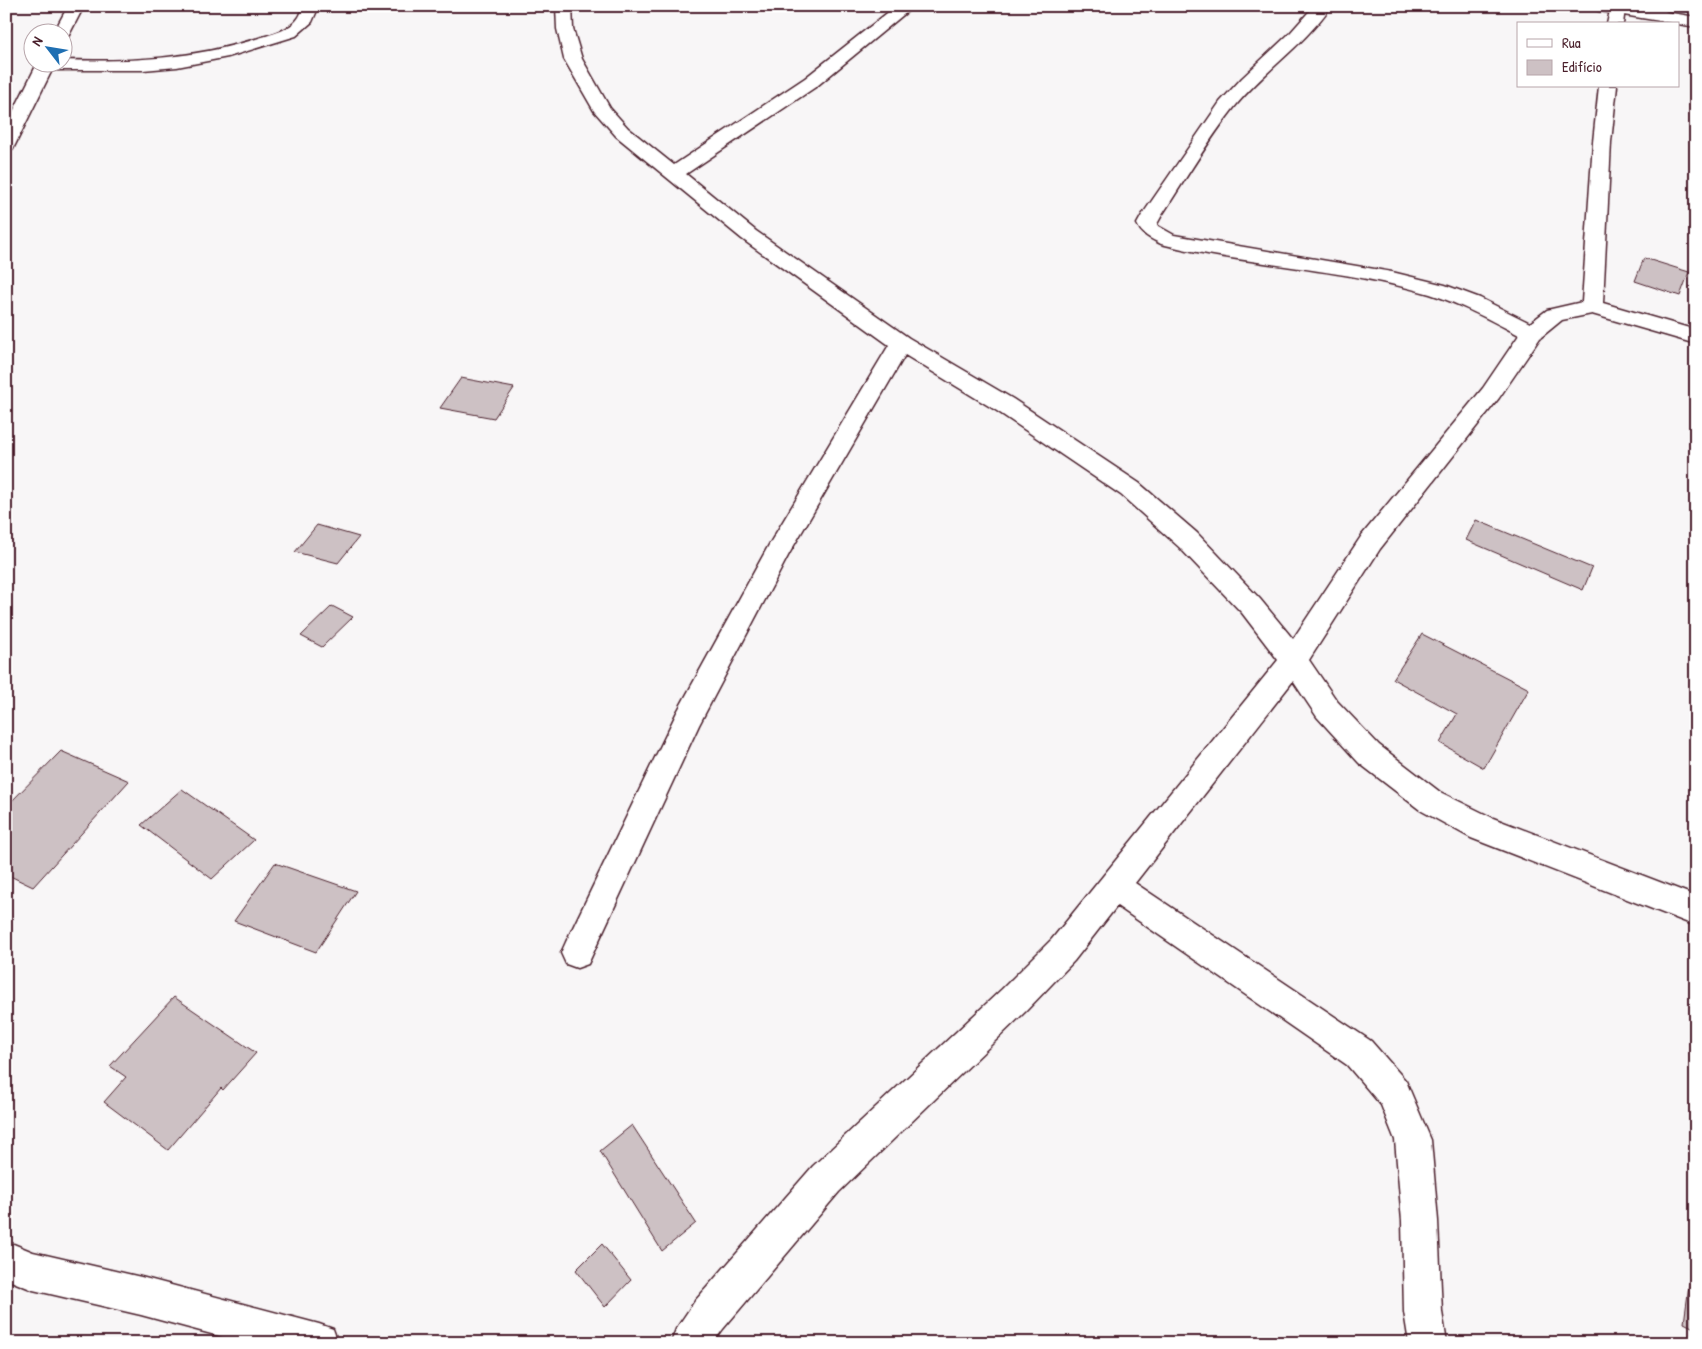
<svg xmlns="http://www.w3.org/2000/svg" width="1702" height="1349" font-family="'Patrick Hand',sans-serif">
  <rect width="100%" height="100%" fill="#f8f6f7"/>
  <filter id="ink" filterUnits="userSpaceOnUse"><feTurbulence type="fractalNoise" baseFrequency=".02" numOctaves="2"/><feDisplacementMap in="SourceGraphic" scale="10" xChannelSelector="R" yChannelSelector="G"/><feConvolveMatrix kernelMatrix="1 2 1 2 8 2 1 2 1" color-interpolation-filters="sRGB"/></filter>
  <g filter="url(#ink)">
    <path fill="#cdc1c4" stroke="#4a1f2b" d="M1644,258L1689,272L1680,296L1635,281Z
      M461,378L514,388L494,418L440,408Z
      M1476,520L1592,568L1583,590L1466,540Z
      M317,525L359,537L338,563L295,552Z
      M332,606L353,617L322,647L301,636Z
      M1422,634L1529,689L1484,768L1440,743L1457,714L1393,679Z
      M61,751L129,781L33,887L6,874V807Z
      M182,789L254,840L212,879L141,825Z
      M275,863L356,891L316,952L234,921Z
      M174,997L256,1053L223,1090L221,1088L168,1150L104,1102L126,1077L110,1066Z
      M632,1125L696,1223L662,1251L600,1151Z
      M1696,1234V1329L1684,1323Z
      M602,1244L631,1280L605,1307L576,1270Z"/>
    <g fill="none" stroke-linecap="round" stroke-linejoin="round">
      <g stroke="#4a1f2b" stroke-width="3">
        <path id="minor" d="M68,6H84L70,33L68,37L62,38V32H54Z
          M303,6H319L312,22L296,36L228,57L177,67L143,70H52L15,145L13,149L6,150V126L38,62H62V60C130,62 194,59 259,38C272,34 291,30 299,17C301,14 302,10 303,6Z
          M556,6H572L573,29L582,59L610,108L628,128L674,165L805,78L896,6H914L817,86L686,174L756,231L909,338L1013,399L1139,483L1197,533L1260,599L1293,639L1362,535L1483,388L1519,335C1490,320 1461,304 1430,294C1342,268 1249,266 1161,244C1150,238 1142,235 1137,224L1142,215L1220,102L1242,78L1290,33L1314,6H1331C1304,46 1262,72 1233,109C1207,142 1185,180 1162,215L1157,224L1158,226L1174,235L1392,272L1445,285L1480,298L1530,323L1547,310L1582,302L1593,142L1599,86H1617L1611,142L1603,303L1696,330V344L1592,314L1562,320L1540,338L1499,398L1380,549L1309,660L1337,701L1379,745L1440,792L1493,818L1696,896V926L1471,838L1420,810L1359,763L1317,717L1293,681L1135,883L1371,1041L1406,1081L1431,1140L1438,1221L1442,1312L1447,1343H1409L1404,1312L1402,1221L1395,1140L1381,1105L1347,1065L1117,906L1074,961L1026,1011L839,1192L723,1329L713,1343H671L676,1329L695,1301L813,1166L1002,989L1052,939L1278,660L1242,613L1179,547L1121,495L997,411L905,355L789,554L699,725L588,964L577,968L566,964L561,953L566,942L677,712L770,543L889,345L742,239L616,136L594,111L564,59L557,29Z
          M1611,6H1623L1625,9L1623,24H1607Z
          M1650,6H1672C1666,14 1649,20 1639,17L1637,14L1639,11Z
          M6,1241L33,1252L141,1277L319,1324L333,1329L338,1343H245L141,1315L33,1290L6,1279Z"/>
      </g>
      <g stroke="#4a1f2b" stroke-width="3">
        <path id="tertiary" d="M1591,6H1630L1696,17V27L1599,11L1593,9Z"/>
      </g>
      <use href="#minor" fill="#fff" fill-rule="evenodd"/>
      <use href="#tertiary" fill="#fff" fill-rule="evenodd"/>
    </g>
  </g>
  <rect width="1702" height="1349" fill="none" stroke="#fff" stroke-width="25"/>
  <rect x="12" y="12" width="1677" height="1324" fill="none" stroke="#4a1f2b" stroke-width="2" filter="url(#ink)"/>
  <rect x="1517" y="22" width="162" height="65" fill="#ffffff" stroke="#b7a5aa"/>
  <rect x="1527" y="39" width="25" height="8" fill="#ffffff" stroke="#b7a5aa"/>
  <text x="1562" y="48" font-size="15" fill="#4a1f2b">Rua</text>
  <rect x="1527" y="60" width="25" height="15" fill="#cdc1c4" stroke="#b7a5aa"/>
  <text x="1562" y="72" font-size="15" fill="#4a1f2b">Edifício</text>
  <g transform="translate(48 48) rotate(301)"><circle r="24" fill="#ffffff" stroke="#b7a5aa"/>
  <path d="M0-4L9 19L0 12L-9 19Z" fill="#1f6fb2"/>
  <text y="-8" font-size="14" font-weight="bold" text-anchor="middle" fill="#4a1f2b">N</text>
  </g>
</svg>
